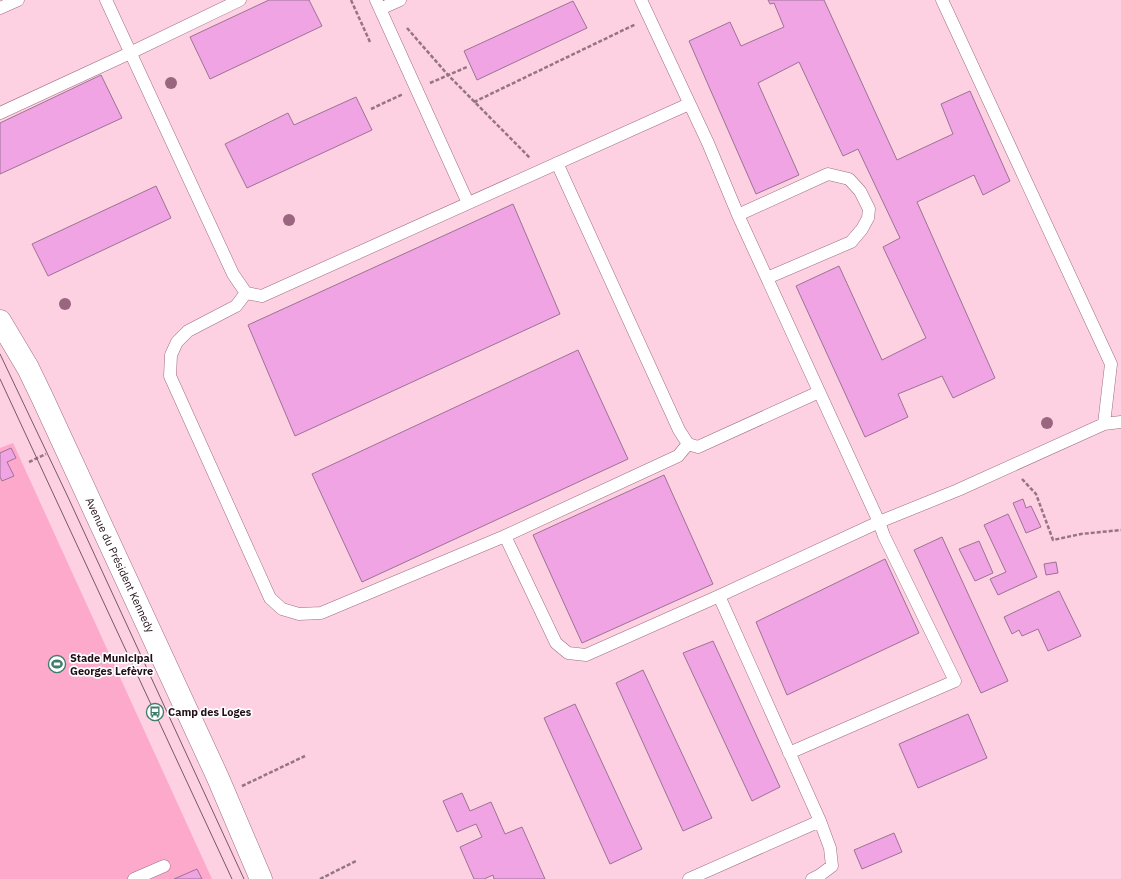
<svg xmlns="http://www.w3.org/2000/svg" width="1121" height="879" font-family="'IBM Plex Sans',sans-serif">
  <rect width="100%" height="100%" fill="#fdd0e2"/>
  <path fill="#fca9cc" d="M13,443L212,879H0V448Z"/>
  <path fill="#f1a4e4" stroke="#9b7394" d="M269,0H309L322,26L210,79L190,37Z
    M768,0H824L897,160L953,134L941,104L970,91L1010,181L983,195L974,175L917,202L995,378L953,398L942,376L898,394L908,417L865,437L796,286L839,266L882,360L926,338L883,247L900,238L858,149L843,156L799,62L758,83L799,175L756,194L689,41L730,22L741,46L784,27L774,3L770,4Z
    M573,1L587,28L477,80L464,51Z
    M101,75L122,118L0,174V123Z
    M356,97L372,130L247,188L225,144L288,113L294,125Z
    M156,186L171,218L48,276L32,244Z
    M513,204L560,314L295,436L248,325Z
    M578,350L628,459L362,582L312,474Z
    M11,448L16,458L7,462L14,476L2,481L0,477V453Z
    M664,475L713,584L582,643L533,535Z
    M1023,499L1026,508L1031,506L1041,527L1026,533L1013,503Z
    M1008,514L1037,577L998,595L990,579L1006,572L984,525Z
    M942,537L1008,681L981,693L914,550Z
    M979,541L993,573L975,581L959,549Z
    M885,559L919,633L787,695L756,622Z
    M1056,562L1058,573L1046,575L1044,564Z
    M1059,591L1081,636L1048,651L1038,629L1022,636L1019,630L1012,634L1004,617Z
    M713,641L780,787L752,801L683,653Z
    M643,670L712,818L683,831L616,683Z
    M575,704L642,849L610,864L544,718Z
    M968,714L987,758L918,788L899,744Z
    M462,793L470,811L491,802L505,834L522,827L545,879H494L493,875L484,879H474L460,847L482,837L476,824L457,832L443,801Z
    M894,833L902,852L862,869L854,850Z
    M197,869L202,879H174Z"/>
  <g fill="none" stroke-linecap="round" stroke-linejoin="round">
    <g stroke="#9f6d82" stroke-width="13">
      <path id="lane" d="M106,0L233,274L246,293L262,296L689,104
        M376,0L468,203
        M641,0L708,143L738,215L879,522L884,536L955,681L789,753
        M942,0L1111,364L1104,424
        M0,8L18,0
        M380,9L400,0
        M0,113L130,53L240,0
        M557,163L679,430L688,444L698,447L819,392
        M738,215L828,174L849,179L860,191L869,209L868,218L862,229L851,242L767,278
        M246,293L236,306L188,331L177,342L171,355L170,376L270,598L282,609L299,614L321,613L505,536L678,456L688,444
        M505,536L556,643L568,653L586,655L719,596L879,522L958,490L1104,424L1121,422
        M719,596L820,821
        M134,879L164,866
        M689,879L820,821L830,848L832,866L820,875L812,879"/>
    </g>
    <g stroke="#9f6d82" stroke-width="23">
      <path id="street" d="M0,321L28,368L42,397L218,778L261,879"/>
    </g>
    <path stroke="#967583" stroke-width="2.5" stroke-dasharray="4 2" stroke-linecap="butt" d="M351,0L370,42
      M407,28L448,75L530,158
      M430,83L467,67
      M474,102L636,24
      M371,109L403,94
      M29,462L46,454
      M1022,479L1036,494L1053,540L1081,534L1121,530
      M242,786L305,756
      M320,879L356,861"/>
    <use href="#lane" stroke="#fff" stroke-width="12"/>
    <use href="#street" stroke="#fff" stroke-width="22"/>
    <path stroke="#775a66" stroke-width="1" d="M0,354L67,495L244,879
      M0,379L232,879"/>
  </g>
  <g fill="#9a667f">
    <circle cx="171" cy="83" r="6"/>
    <circle cx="289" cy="220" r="6"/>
    <circle cx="65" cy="304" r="6"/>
    <circle cx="1047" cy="423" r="6"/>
  </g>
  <defs>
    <g id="stadium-ring" transform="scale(0.9)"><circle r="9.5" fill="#fff" stroke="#3d7d6b" stroke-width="1.5"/><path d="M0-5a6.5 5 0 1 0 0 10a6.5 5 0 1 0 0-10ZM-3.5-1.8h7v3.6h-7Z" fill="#3d7d6b"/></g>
    <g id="bus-ring" transform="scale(0.9)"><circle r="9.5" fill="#fff" stroke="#3d7d6b" stroke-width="1.5"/><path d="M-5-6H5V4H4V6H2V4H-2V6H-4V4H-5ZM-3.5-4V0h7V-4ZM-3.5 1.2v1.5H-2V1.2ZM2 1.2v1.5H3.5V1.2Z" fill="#3d7d6b"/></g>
  </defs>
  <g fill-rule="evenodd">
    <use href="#stadium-ring" x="57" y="664"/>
    <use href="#bus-ring" x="155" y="712"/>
  </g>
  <g text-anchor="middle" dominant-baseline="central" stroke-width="3.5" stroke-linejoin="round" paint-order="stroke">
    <g font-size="11" fill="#210e17" stroke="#fff">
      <text transform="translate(120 565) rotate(65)">Avenue du Président Kennedy</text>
    </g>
    <g font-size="11" font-weight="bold" fill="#210e17" stroke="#fff" text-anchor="start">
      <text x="70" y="658">Stade Municipal<tspan x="70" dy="13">Georges Lefèvre</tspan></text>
      <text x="168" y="712">Camp des Loges</text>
    </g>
  </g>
</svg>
